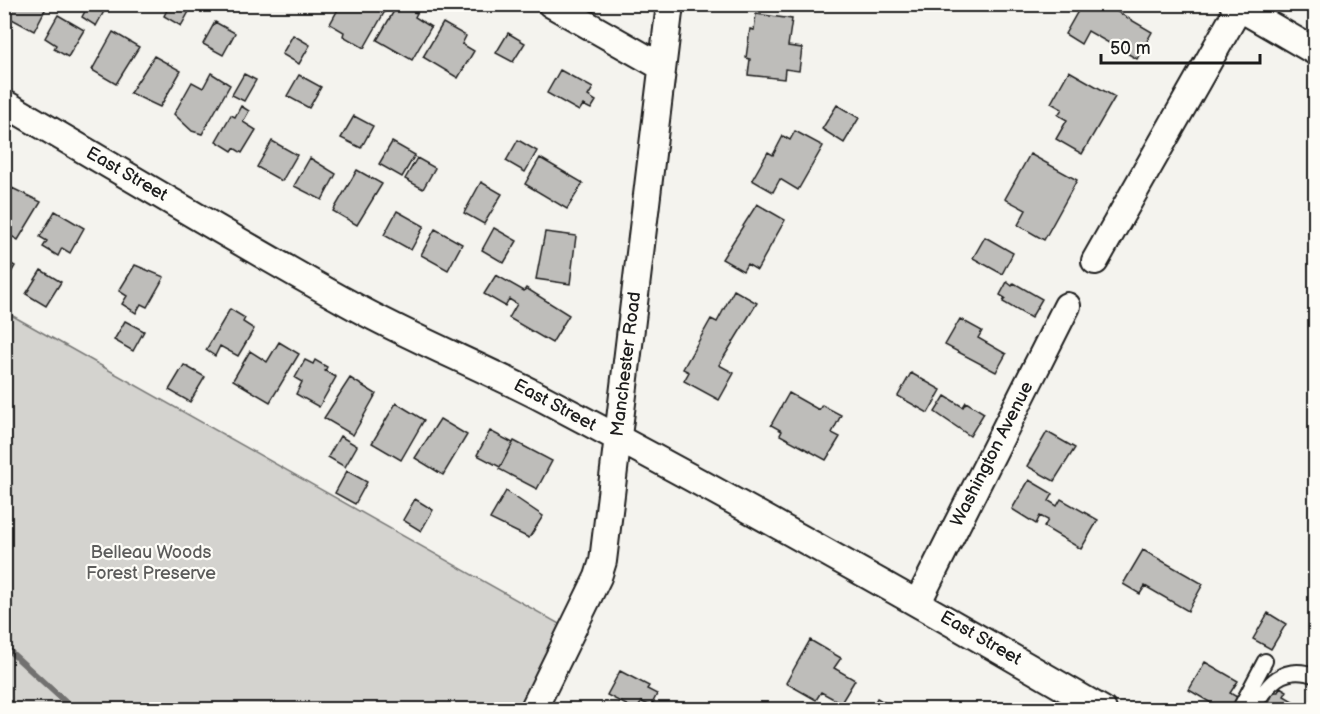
<svg xmlns="http://www.w3.org/2000/svg" width="1320" height="714" font-family="'Balsamiq Sans',sans-serif">
  <rect width="100%" height="100%" fill="#f4f3ee"/>
  <filter id="ink" filterUnits="userSpaceOnUse"><feTurbulence type="fractalNoise" baseFrequency=".0167" numOctaves="2"/><feDisplacementMap in="SourceGraphic" scale="12" xChannelSelector="R" yChannelSelector="G"/><feConvolveMatrix kernelMatrix="1 2 1 2 8 2 1 2 1" color-interpolation-filters="sRGB"/></filter>
  <g filter="url(#ink)">
    <path fill="#d4d3cf" stroke="#787876" stroke-width="1.5" d="M4,311L563,626L523,709H5Z"/>
    <g fill="none" stroke-linecap="round" stroke-linejoin="round">
      <path stroke="#72716f" stroke-width="6" d="M4,646L74,710"/>
    </g>
    <path fill="#bebdba" stroke="#1c1c1c" stroke-width="1.5" d="M15,4H40L46,8L34,31L8,17Z
      M89,4H108L96,26L82,17Z
      M170,4H185L191,8L181,26L164,16Z
      M341,4H352L358,8L363,4H389L364,48L343,36L344,32L330,24Z
      M398,4L417,13L415,17L431,27L412,60L377,40Z
      M1082,4H1104L1152,32L1137,59L1088,31L1081,44L1065,34Z
      M756,14L792,19L788,46L802,48L799,71L785,69L784,79L748,75L750,59L746,58L750,29L754,30Z
      M58,15L84,30L68,57L54,49L56,45L45,38Z
      M215,22L235,33L223,55L203,44Z
      M443,23L466,36L462,44L474,51L458,78L423,57Z
      M113,32L139,47L116,84L92,70Z
      M508,33L525,43L513,62L496,53Z
      M293,35L310,45L299,64L282,54Z
      M154,56L181,71L160,107L130,93Z
      M560,70L593,88L588,96L596,101L591,109L583,105L579,111L547,93Z
      M1069,71L1115,97L1082,154L1056,139L1067,120L1058,115L1062,109L1051,103Z
      M211,73L230,85L202,134L192,131L174,114L192,82L203,88Z
      M244,74L256,80L244,101L232,95Z
      M299,75L321,87L309,108L287,96Z
      M837,105L859,118L844,143L822,129Z
      M241,106L249,111L243,122L256,130L242,153L234,148L232,151L216,141L231,115L235,117Z
      M354,116L373,126L361,148L341,138Z
      M795,131L823,146L798,190L780,179L773,192L752,180L768,152L773,155L783,136L790,140Z
      M518,140L537,151L525,172L506,161Z
      M272,141L297,155L282,181L257,167Z
      M392,142L415,155L402,177L379,164Z
      M1030,154L1077,180L1044,240L1018,225L1026,210L1005,199Z
      M310,158L336,174L322,200L294,186Z
      M417,158L435,168L423,189L405,179Z
      M540,158L583,183L567,209L525,184Z
      M357,170L382,184L357,225L333,211Z
      M481,182L502,194L484,224L464,213Z
      M12,188L41,202L18,240L4,232L9,222L4,220V201Z
      M757,204L785,220L757,270L747,264L743,271L722,259Z
      M55,211L84,228L70,253L62,248L58,256L43,247L47,241L40,237Z
      M397,211L424,226L411,250L384,235Z
      M494,228L517,241L504,263L482,250Z
      M435,229L462,244L448,270L421,255Z
      M545,232L576,236L570,284L536,279Z
      M985,237L1013,253L1002,274L973,258Z
      M4,260L15,266L4,284Z
      M135,265L164,277L147,307L141,304L136,313L122,304L127,296L119,291Z
      M41,270L61,282L46,306L26,294Z
      M496,275L524,291L526,288L569,315L552,343L509,318L517,304L509,299L505,306L484,294Z
      M1007,282L1012,286L1014,283L1042,299L1031,318L1003,302L1005,298L1000,295Z
      M734,290L757,303L719,365L734,373L719,400L684,381L689,372L683,369L711,319L717,322Z
      M230,309L245,318L243,322L254,329L238,356L220,346L215,356L206,350Z
      M960,319L982,331L978,338L1006,354L996,372L945,345Z
      M125,321L144,331L133,351L114,340Z
      M279,342L299,354L270,402L233,380L250,351L267,362Z
      M305,360L313,364L315,360L327,367L325,371L336,377L319,407L296,394L302,382L295,378Z
      M184,365L205,377L190,402L169,390Z
      M911,373L941,390L928,413L898,396Z
      M350,378L376,394L353,435L324,418Z
      M789,393L819,410L822,405L841,415L832,433L840,437L826,460L780,435L782,431L771,425Z
      M945,396L963,407L966,402L984,413L970,436L935,412Z
      M396,403L424,420L401,460L372,443Z
      M440,419L467,435L443,475L415,458Z
      M490,431L513,443L500,467L477,455Z
      M1047,432L1075,448L1054,481L1027,466Z
      M340,436L357,446L345,467L328,457Z
      M514,441L552,461L537,489L499,469Z
      M347,471L367,482L355,504L335,493Z
      M1029,480L1053,494L1049,501L1057,506L1061,499L1098,520L1081,549L1044,527L1048,520L1040,516L1036,524L1012,509Z
      M506,491L543,516L529,538L490,519Z
      M415,499L433,510L421,531L403,520Z
      M1143,550L1203,584L1188,611L1145,586L1140,594L1123,584Z
      M1268,613L1286,624L1271,649L1253,639Z
      M810,640L841,658L834,668L855,680L841,703L821,692L816,700L786,683Z
      M1205,662L1238,681L1230,693L1237,697L1231,709L1224,704L1221,709L1189,690Z
      M620,671L649,686L647,689L657,694L651,706L642,702L636,710L607,695Z
      M1280,687L1287,691L1284,696L1298,704L1295,710H1265L1274,692H1278Z
      M877,698L897,710H871Z"/>
    <g fill="none" stroke-linecap="round" stroke-linejoin="round">
      <g stroke="#1c1c1c" stroke-width="18">
        <path id="lane" d="M1239,710L1265,661
          M1252,710C1267,684 1283,663 1316,676"/>
      </g>
      <g stroke="#1c1c1c" stroke-width="30">
        <path id="street" d="M551,4L662,67
          M1233,4L1316,52
          M4,103C119,170 232,239 348,303C412,339 481,366 546,400C734,499 919,603 1103,710
          M1095,261L1241,4
          M918,602L1067,306
          M533,710L598,577L603,561L670,4"/>
      </g>
      <use href="#lane" stroke="#fdfcf7" stroke-width="14"/>
      <use href="#street" stroke="#fdfcf7" stroke-width="26"/>
    </g>
  </g>
  <g text-anchor="middle" dominant-baseline="central" stroke-width="4.5" stroke-linejoin="round" paint-order="stroke">
    <g font-size="18" fill="#1c1c1c" stroke="#fdfcf7">
      <text transform="translate(127 174) rotate(30)">East Street</text>
      <text transform="translate(626 364) rotate(-83)">Manchester Road</text>
      <text transform="translate(555 405) rotate(28)">East Street</text>
      <text transform="translate(992 454) rotate(-63)">Washington Avenue</text>
      <text transform="translate(981 638) rotate(30)">East Street</text>
    </g>
    <g font-size="18" fill="#5c5c5b" stroke="#fdfcf7">
      <text x="151" y="552">Belleau Woods<tspan x="151" dy="21">Forest Preserve</tspan></text>
    </g>
  </g>
  <rect width="1320" height="714" fill="none" stroke="#fdfcf7" stroke-width="24"/>
  <rect x="12" y="12" width="1296" height="690" fill="none" stroke="#1c1c1c" stroke-width="2" filter="url(#ink)"/>
  <path d="M1101 54v9h159v-9" fill="none" stroke="#1c1c1c" stroke-width="3"/>
  <text x="1110" y="54" font-size="18" fill="#1c1c1c" stroke="#fdfcf7" stroke-width="4.5" paint-order="stroke">50 m</text>
</svg>
